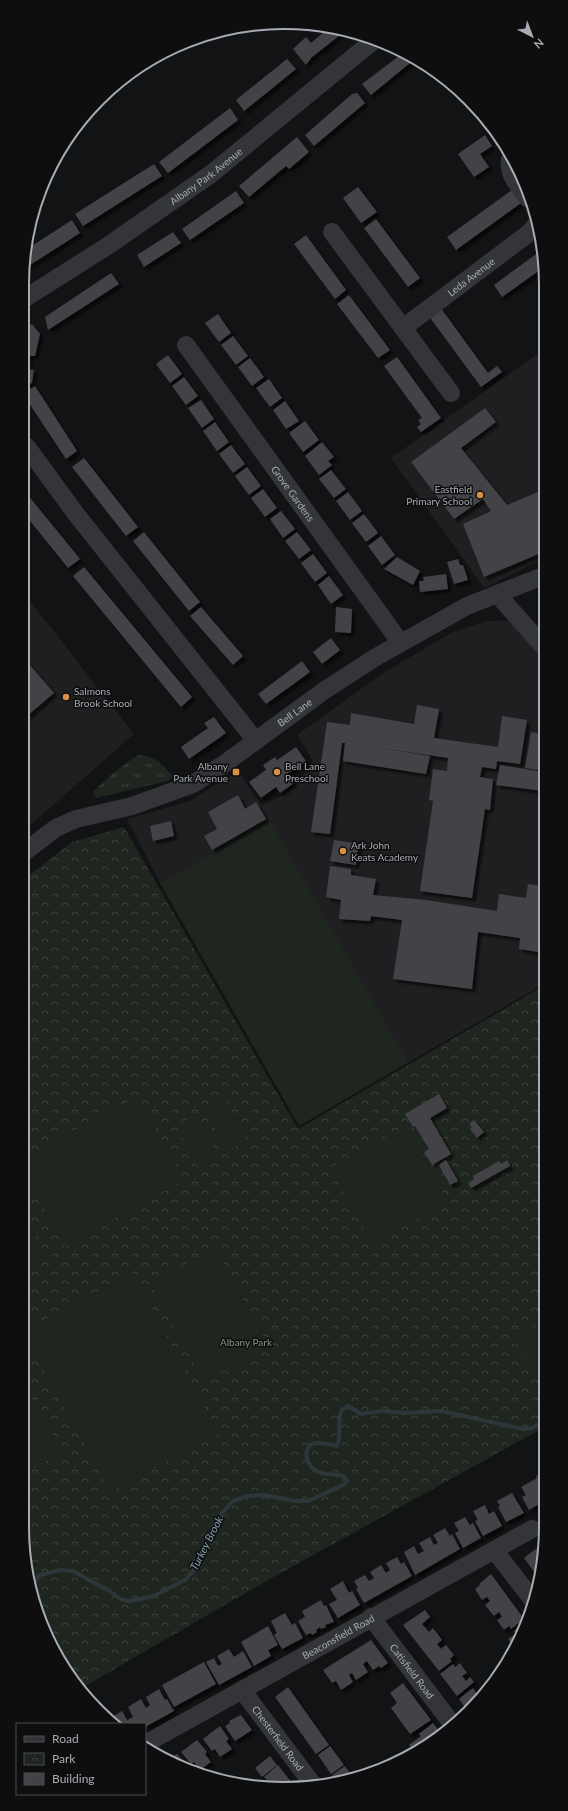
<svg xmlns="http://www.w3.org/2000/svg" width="568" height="1811" font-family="Lato,sans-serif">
  <defs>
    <pattern id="grass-tufts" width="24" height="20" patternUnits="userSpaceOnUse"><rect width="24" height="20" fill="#1f261f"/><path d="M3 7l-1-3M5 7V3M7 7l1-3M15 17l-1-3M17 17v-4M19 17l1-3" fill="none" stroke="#3d433d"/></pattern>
    <pattern id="park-crowns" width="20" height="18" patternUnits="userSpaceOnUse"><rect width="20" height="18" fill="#1f261f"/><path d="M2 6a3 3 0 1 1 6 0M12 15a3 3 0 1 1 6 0" fill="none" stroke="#3d433d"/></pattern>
    <filter id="shadow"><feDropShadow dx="3.5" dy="3.5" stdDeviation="1" flood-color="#0009"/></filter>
  </defs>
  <rect width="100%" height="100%" fill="#121314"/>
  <path fill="#1f1f21" d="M544,349L543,559L484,588L391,458Z
    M27,597L134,734L27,828Z
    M515,620L543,652L542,985L299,1126L160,883L127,819L190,801L238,771L261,805L280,797L296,785L313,761L297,735L386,671L453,632L486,621Z"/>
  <path fill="url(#grass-tufts)" d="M139,755C153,755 165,766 173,777L167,781L96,798L93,792C107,778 121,765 139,755Z"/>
  <path fill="url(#park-crowns)" d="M124,827L298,1129L542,987L541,1429L270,1579L80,1689L42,1627L27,1578V877L72,842Z"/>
  <path fill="#1f261f" d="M270,821L408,1062L299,1126L160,883Z
    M138,1096L185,1180L65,1246L27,1176V1157Z
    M226,1100L247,1141L226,1151L206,1111Z
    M197,1114L218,1155L197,1166L176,1125Z
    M406,1126L448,1202L372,1244L330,1168Z
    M27,1219L46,1255L27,1265Z
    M215,1248L269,1347L204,1382L150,1283Z
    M133,1273L219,1434L110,1492L27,1337V1329Z
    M541,1323V1387L514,1339Z
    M27,1390L63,1451L27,1472Z"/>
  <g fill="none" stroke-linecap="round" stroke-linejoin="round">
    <path stroke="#2d373b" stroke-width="4" d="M30,1587L40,1575L60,1570L73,1571L111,1592L120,1599L130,1601L154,1596L185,1580L193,1571L217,1518L233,1501L248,1496L264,1495L294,1501H308L345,1484L347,1480L343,1476C335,1474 326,1475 318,1472C307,1468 300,1447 315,1443C321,1442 331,1445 337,1446C342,1435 337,1423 341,1411L348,1406L361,1414L382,1411L404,1413L441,1411L523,1429L532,1428L541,1423"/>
  </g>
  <path fill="#424347" filter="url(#shadow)" d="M330,27L345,31L311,58L306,65L293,49L306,37L311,43Z
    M403,53L416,58L371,95L362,84Z
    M287,59L296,69L244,111L236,100Z
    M357,93L365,103L314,146L305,135L352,94Z
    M230,108L238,120L168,173L159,162Z
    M485,135L492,146L480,154L489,167L474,177L458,154Z
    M297,137L309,152L289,169L286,166L249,197L239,186Z
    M154,164L162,176L83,226L75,214Z
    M358,187L377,212L361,223L343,198Z
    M512,190L521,203L456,250L447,237Z
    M236,191L244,203L190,240L182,229Z
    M376,219L420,278L408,287L364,228Z
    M72,220L80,233L27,267V249Z
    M173,232L181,243L144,267L137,255Z
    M306,235L346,290L335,299L294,244Z
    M543,249L544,267L502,297L494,285Z
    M111,273L119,284L48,330L45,317Z
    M349,295L390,350L378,358L337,304Z
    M440,307L488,373L497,366L502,372L481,387L428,315Z
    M218,314L231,333L219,342L205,323Z
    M32,324L40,334L35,356H30L27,368V327Z
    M233,336L248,356L236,365L221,345Z
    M168,355L182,374L170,383L156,364Z
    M397,357L441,418L421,432L417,427L421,424L418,420L422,418L384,366Z
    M250,358L264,377L252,386L238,367Z
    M27,369L34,370L32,383L27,385Z
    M184,377L198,396L186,405L172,386Z
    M269,379L282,398L270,407L256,388Z
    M35,386L77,451L66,459L27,400V391Z
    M201,400L214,419L202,428L188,408Z
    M285,401L299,421L286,429L273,410Z
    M485,408L496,422L461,448L507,505L543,490V552L484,577L463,524L491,511L483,499L454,519L411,462Z
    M305,421L319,440L303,452L289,433Z
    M215,422L229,442L217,451L203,431Z
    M322,442L334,457L328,461L332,465L319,475L305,456Z
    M231,445L245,464L233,473L219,454Z
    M84,458L138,527L126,536L72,467Z
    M247,467L261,486L249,495L235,476Z
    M331,470L346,489L334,498L319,479Z
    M263,489L277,508L265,517L251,498Z
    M348,492L362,511L350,520L336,501Z
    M27,494L80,559L68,568L27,517Z
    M281,511L295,529L283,538L270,519Z
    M364,514L378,533L366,542L352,523Z
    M144,532L200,602L189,611L133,541Z
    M297,532L311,550L299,559L285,541Z
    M381,536L395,555L382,565L368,546Z
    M313,554L327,573L315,582L301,563Z
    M397,557L420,571L413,585L384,569Z
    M458,559L460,565H463L468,580L454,584L447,562Z
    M84,567L192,697L181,707L73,576Z
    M446,574L448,589L420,592L419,581H424L423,577Z
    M329,576L343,595L331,604L318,585Z
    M201,607L243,656L233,665L190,616Z
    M336,607L352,609L351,633L335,632Z
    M331,638L340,650L322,664L313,652Z
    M302,661L310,672L266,704L258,694Z
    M27,662L54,693L27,716Z
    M417,705L439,709L434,738L498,747L502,716L527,720L520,764L497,761L496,769L482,767L480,777L493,779L490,810L485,809L472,898L420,891L433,801L429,800L433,769L447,771L448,758L368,746L430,756L426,774L343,761L345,743H342L330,834L311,832L327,722L350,725L351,713L414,724Z
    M214,717L226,733L189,759L181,747L208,728L204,723Z
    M531,732L543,734V771L525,768Z
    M296,747L306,761L287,774L294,783L280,793L276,787L261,798L249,782L266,770L263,765L275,757L277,760Z
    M500,765L543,772V791L496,785Z
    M238,795L245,809L256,802L266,819L212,850L204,836L217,829L208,812Z
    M171,821L174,836L153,841L150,826Z
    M334,840L359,844L356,865L330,861Z
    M330,866L351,869V875L376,879L373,895L426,900L497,911L499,894L526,898L528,884L542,886V919L538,952L519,949L520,938L478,932L472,989L393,979L402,920L371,916L370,921L339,919L341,900L326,897Z
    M439,1094L447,1108L430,1118L451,1154L432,1165L424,1152L429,1149L415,1126L413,1127L405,1114Z
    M474,1120L484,1132L477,1138L470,1129L472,1127L469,1124Z
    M446,1160L458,1181L450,1185L439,1165Z
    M507,1160L510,1166L471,1188L468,1183L474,1179L473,1176L499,1161L501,1164Z
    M541,1474V1503L529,1510L522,1497L526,1495L521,1487L537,1478L536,1476Z
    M512,1493L524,1513L506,1522L498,1507L500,1506L497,1501Z
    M485,1505L489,1514L494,1511L502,1526L483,1536L475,1521L478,1520L473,1511Z
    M465,1517L470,1525L473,1523L481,1538L463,1548L455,1533L459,1531L454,1523Z
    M445,1528L450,1536L452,1534L460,1549L415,1575L404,1552L414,1546L418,1554L424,1551L419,1543L430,1537L434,1545L438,1543L433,1535Z
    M537,1548L541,1554L540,1580L524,1558Z
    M397,1557L401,1564L404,1562L412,1576L364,1603L356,1589L358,1588L354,1581L365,1575L369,1581L374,1578L370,1572L381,1565L386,1573L390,1570L386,1563Z
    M491,1574L524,1619L511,1629L509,1626L504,1630L497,1620L502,1617L499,1612L494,1616L485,1605L490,1601L487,1597L482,1600L475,1589L480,1585L479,1584Z
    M343,1581L349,1593L352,1591L360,1605L338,1618L329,1604L337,1600L330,1589Z
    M321,1600L324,1606L326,1605L334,1622L325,1625L326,1627L321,1629L320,1627L316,1630L317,1632L312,1635L311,1633L306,1635L298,1621L305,1617L302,1611Z
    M425,1610L430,1617L422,1624L429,1632L433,1628L442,1640L437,1644L441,1649L446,1645L454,1655L450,1659L452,1661L439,1671L403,1625Z
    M285,1613L292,1625L295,1623L303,1638L282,1649L274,1635L277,1633L271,1621Z
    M521,1625L518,1634L513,1646L508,1639L516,1634L514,1631Z
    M268,1626L278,1645L268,1650L271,1656L254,1666L241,1642Z
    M371,1640L388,1663L381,1668L379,1666L373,1670L367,1661L363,1664L368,1672L356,1680L352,1673L349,1675L353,1682L341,1690L336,1681L332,1683L323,1670Z
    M229,1649L234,1657L243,1651L252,1667L219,1685L206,1662L214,1658L218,1666L222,1664L217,1656Z
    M204,1662L216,1684L174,1707L162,1685Z
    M460,1663L467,1673L462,1676L466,1681L470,1677L474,1682L457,1696L440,1674L453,1664L455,1667Z
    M403,1683L431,1720L410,1734L391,1708L397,1703L390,1693Z
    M288,1687L329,1745L316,1754L275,1697Z
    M473,1688L479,1697L467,1710L459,1699Z
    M159,1689L165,1700L167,1699L174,1711L145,1727V1724H119L110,1718L122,1711L127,1720L133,1717L128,1707L141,1699L146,1708L150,1705L146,1697Z
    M241,1715L252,1730L235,1741L225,1726L230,1723L229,1721Z
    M433,1723L442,1735L413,1750L409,1745L421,1736L419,1734Z
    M220,1726L229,1739L226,1741L232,1749L220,1757L215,1749L212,1751L203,1739Z
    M197,1740L207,1752L205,1754L211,1762L200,1770L194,1762L191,1764L181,1752Z
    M330,1746L344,1765L331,1774L318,1755Z
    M177,1754L189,1768L166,1761Z
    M270,1756L277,1765L262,1777L255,1768Z
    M278,1765L292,1783L286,1788L258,1787L267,1780L264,1777Z
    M345,1766L354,1779L338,1782L332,1775Z"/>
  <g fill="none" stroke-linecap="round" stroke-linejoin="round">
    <g stroke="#343538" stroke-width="18">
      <path d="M511,156C505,173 519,186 528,199"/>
      <path d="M332,232L451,393"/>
      <path id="s1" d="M27,297L109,245L211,174L373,41"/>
      <path id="s2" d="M403,328L529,233L536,225"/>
      <path id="s3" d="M186,345L400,642"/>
      <path d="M27,447L76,514L256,741"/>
      <path d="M497,594L543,646"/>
      <path id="s4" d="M27,850L56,828L76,819L132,806L193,784L224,764L325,690L376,657L467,606L543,576"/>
      <path d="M494,1550L532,1599"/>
      <path id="s5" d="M371,1617L453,1725"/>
      <path id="s6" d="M242,1690L314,1786"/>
      <path id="s7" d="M145,1744L532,1529"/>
    </g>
  </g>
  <g fill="#da9044" stroke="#0e0e0f" stroke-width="1.5">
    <circle cx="480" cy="495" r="4"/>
    <circle cx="66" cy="697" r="4"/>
    <rect x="232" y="768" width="8" height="8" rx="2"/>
    <circle cx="277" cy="772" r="4"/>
    <circle cx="343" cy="851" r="4"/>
  </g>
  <g text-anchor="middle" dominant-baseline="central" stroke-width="3" stroke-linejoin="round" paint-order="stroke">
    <g font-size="10" fill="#a6acb3" stroke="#0e0e0f">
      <text stroke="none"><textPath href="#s1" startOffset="216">Albany Park Avenue</textPath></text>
      <text stroke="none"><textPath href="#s2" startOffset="85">Leda Avenue</textPath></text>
      <text stroke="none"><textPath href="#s3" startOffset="183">Grove Gardens</textPath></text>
      <text stroke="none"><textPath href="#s4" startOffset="305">Bell Lane</textPath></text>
      <text stroke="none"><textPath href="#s7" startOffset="221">Beaconsfield Road</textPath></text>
      <text stroke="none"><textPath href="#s5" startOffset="68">Catisfield Road</textPath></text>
      <text stroke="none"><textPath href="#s6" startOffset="60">Chesterfield Road</textPath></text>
    </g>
    <g font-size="10" fill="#a6acb3" stroke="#0e0e0f" text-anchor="start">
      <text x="472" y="489" text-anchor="end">Eastfield<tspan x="472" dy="12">Primary School</tspan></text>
      <text x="74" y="691">Salmons<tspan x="74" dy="12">Brook School</tspan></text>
      <text x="228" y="766" text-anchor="end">Albany<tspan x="228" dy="12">Park Avenue</tspan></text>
      <text x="285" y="766">Bell Lane<tspan x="285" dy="12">Preschool</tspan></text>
      <text x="351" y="845">Ark John<tspan x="351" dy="12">Keats Academy</tspan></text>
    </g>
    <g font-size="10" fill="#829b7f" stroke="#0e0e0f">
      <text x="246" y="1342">Albany Park</text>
    </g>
    <g font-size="11" font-style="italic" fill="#809daa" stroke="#0e0e0f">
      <text transform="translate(206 1543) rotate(-63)">Turkey Brook</text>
    </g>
  </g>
  <path d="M0 0H568V1811H0ZM284 29H284A255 255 0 0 1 539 284V1527A255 255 0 0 1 284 1782H284A255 255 0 0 1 29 1527V284A255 255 0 0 1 284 29Z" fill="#0e0e0f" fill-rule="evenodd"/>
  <path fill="none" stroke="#a6acb3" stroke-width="2" d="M284 29H284A255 255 0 0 1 539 284V1527A255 255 0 0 1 284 1782H284A255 255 0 0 1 29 1527V284A255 255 0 0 1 284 29Z"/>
  <rect x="16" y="1723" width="130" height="72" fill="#0e0e0f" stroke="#4b4d51"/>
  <rect x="24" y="1736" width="20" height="6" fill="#343538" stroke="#4b4d51"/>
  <text x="52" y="1743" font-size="12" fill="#a6acb3">Road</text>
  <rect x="24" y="1753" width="20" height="12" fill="url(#park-crowns)" stroke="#4b4d51"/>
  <text x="52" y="1763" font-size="12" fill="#a6acb3">Park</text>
  <rect x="24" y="1773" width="20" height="12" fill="#424347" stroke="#4b4d51"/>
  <text x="52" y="1783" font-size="12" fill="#a6acb3">Building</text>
  <g transform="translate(532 36) rotate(138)" stroke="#0e0e0f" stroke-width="3" paint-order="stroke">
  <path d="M0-3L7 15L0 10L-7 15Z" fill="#a6acb3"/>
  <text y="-6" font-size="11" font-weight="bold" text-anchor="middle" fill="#a6acb3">N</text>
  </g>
</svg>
